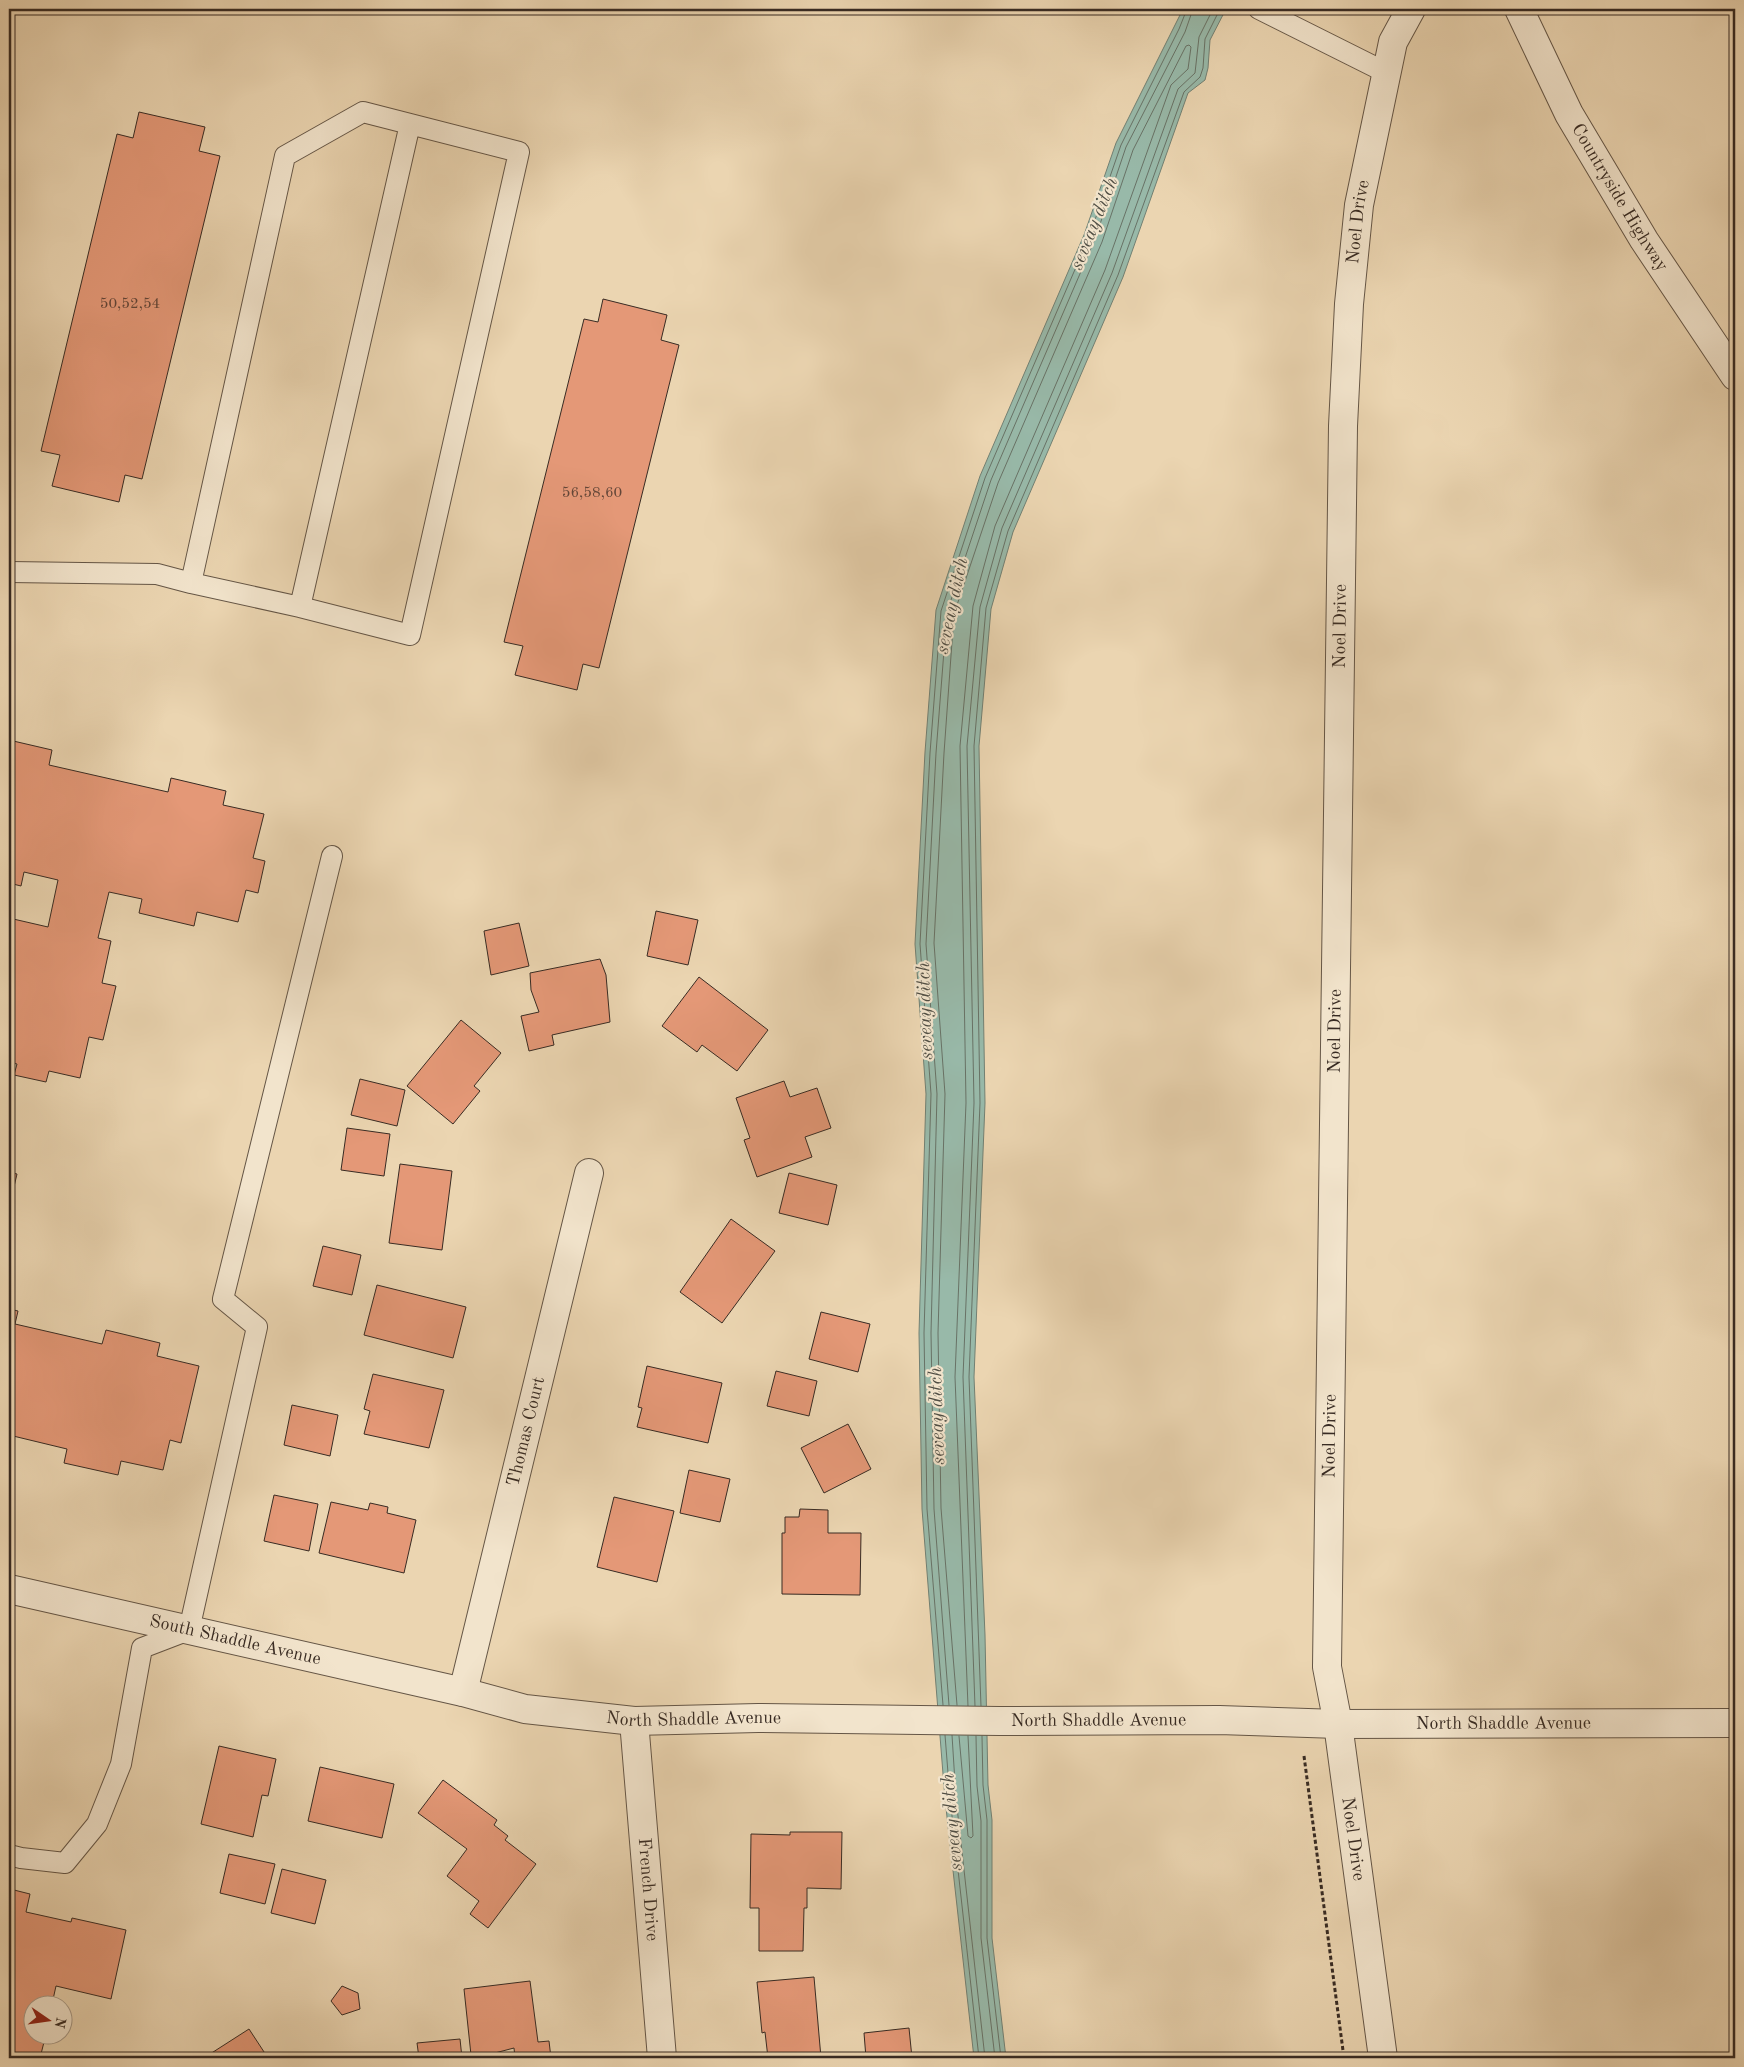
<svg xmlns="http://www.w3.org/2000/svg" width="1744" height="2067" font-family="'Old Standard TT',serif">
  <rect width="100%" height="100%" fill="#ebd5b1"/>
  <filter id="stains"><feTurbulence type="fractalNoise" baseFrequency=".004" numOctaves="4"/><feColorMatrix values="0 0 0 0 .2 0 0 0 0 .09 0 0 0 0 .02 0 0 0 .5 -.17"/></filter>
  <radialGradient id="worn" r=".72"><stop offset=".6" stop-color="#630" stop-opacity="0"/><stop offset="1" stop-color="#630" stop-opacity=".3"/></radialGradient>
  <path fill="#98b9a9" stroke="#728073" d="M1183,9H1226L1210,40L1208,68L1205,80L1188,93L1123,277L1013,532L991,609L979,746L985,1103L974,1377L985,1635L988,1785L992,1820V1938L1006,2058H974L945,1799L922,1509L919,1333L926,1094L915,944L925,752L936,610L980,476L1084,235L1116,143Z"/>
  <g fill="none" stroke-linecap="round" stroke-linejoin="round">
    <path stroke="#687266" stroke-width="1" d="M943,1705L927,1509L924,1333L931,1094L920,944L930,753L941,611L985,478L1089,237L1121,145L1179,29L1187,9
      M949,1705L934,1509L931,1333L937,1094L926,944L936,753L947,612L991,480L1095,239L1126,147L1185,32L1193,9
      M957,1705L941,1508L938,1333L945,1094L934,943L944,753L954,614L998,483L1102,242L1133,150L1186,46L1189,45L1191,47L1188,69L1171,85L1105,270L995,526L973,606L960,746L966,1103L955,1377L968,1706
      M975,1706L963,1377L974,1103L967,746L980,607L1002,528L1112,273L1178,89L1195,73L1199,37L1213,9
      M981,1706L969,1377L980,1103L974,746L986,608L1008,531L1118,275L1184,92L1200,77L1203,68L1205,39L1220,9
      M945,1735L950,1798L979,2058
      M952,1735L956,1798L985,2058
      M959,1736L968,1836L971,1838L973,1836L968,1736
      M976,1736L977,1786L981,1821V1938L995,2058
      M982,1736L983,1785L987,1820V1938L1001,2058"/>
  </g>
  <path fill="#e49877" stroke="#382b23" d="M139,112L205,127L199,151L220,156L142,479L125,475L119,502L52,486L60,455L41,451L117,134L133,138Z
    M603,299L667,315L661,340L679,345L599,668L583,664L577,690L515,675L523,646L504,642L584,319L598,322Z
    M9,740L52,750L49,765L168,792L171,778L226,791L223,805L264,814L253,858L265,861L258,893L246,890L238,922L197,912L194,926L139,913L142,899L109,892L98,938L111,941L102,983L116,986L103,1040L89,1037L80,1078L49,1071L46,1082L14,1075L17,1064L9,1062V918L48,927L58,880L24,872L21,886L9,883Z
    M656,911L698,920L688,965L647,956Z
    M519,923L529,966L491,975L484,931Z
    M600,959L606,975L610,1022L552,1035L554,1045L529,1051L521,1016L539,1012L531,990L530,973Z
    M699,977L768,1030L737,1071L702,1045L697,1052L662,1026Z
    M461,1020L501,1053L474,1086L480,1091L453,1124L407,1086Z
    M360,1079L405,1090L397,1126L351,1115Z
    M784,1081L790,1097L817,1088L831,1128L805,1137L812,1157L757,1177L744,1140L750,1138L736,1098Z
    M347,1128L390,1134L384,1176L341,1170Z
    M400,1164L452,1171L442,1250L389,1243Z
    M9,1172L17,1174L9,1208Z
    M789,1173L837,1185L828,1225L779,1213Z
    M731,1219L775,1251L722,1323L680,1292Z
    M323,1246L361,1255L352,1295L313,1286Z
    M377,1285L466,1307L453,1358L364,1335Z
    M9,1309L18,1311L15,1324L102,1344L106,1330L160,1343L157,1356L199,1366L181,1443L170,1440L163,1470L121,1461L118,1475L64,1463L67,1449L9,1435Z
    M821,1312L870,1324L858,1372L809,1359Z
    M647,1366L722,1383L708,1443L637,1427L642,1408L638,1407Z
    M776,1371L817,1381L809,1416L767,1406Z
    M373,1374L444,1390L429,1448L364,1434L370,1411L364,1409Z
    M292,1405L338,1415L330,1456L284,1445Z
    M848,1424L871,1469L824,1493L801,1448Z
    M689,1470L730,1479L720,1522L680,1513Z
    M274,1495L318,1504L309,1551L264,1541Z
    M614,1497L674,1511L657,1582L597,1567Z
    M331,1502L368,1510L370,1503L388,1507L387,1513L416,1520L404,1573L319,1553Z
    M800,1509L828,1510V1533H861L860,1595L782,1594V1533H785V1517H799Z
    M219,1746L276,1759L268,1796L262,1795L253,1837L201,1824Z
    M320,1767L394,1784L382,1838L308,1821Z
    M443,1780L497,1820L494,1825L508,1836L505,1840L536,1864L488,1928L470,1914L479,1901L447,1876L467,1849L418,1813Z
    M790,1832H842L841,1889L807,1888V1908H804L803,1951H759V1908H750L751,1834L790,1835Z
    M229,1854L275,1864L265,1904L220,1893Z
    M282,1869L326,1880L315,1924L271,1913Z
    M10,1889L30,1894L26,1912L71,1922L72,1918L126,1930L111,1999L56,1986L52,2004H32V2034H46L40,2058H9Z
    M814,1977L821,2058H768L765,2032L762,2033L757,1982Z
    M530,1981L538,2042L549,2041L551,2058H515L514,2048L491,2054L471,2055L464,1989Z
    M342,1986L358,1993L360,2009L342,2015L331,2001Z
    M909,2028L912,2058H866L864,2033Z
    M249,2029L268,2058H212L210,2054Z
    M460,2039L462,2058H419L417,2043Z"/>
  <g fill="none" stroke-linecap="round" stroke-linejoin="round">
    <g stroke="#655646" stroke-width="22">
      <path id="service" d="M1259,9L1387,73
        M9,572L157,574L191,583L285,156L363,112L519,152L410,635L300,607L191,583
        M300,607L410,124
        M9,1855L21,1858L65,1863L97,1824L121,1764L142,1648L189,1630L257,1327L223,1299L332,856"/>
    </g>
    <g stroke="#655646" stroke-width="30">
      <g id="minor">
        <path id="s1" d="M1519,9L1569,114L1644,240L1735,376"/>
        <path id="s2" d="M9,1589L463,1692L525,1709L634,1721L758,1718L999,1721L1219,1720L1338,1724L1735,1723"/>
        <path id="s3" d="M463,1692L589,1173"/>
        <path id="s4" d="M634,1721L662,2058"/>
        <path id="s5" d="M1383,2058L1338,1724L1327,1667L1343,426L1349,304L1359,205L1393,42L1411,9"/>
      </g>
    </g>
    <path stroke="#382b23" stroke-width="3" stroke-dasharray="4 2.5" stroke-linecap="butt" d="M1304,1756L1344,2058"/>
    <use href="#service" stroke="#f2e4cc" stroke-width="20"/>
    <use href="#minor" stroke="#f2e4cc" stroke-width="28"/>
  </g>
  <g text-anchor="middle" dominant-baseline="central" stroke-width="4.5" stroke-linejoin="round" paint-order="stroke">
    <g font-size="15" fill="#634638">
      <text x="130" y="304">50,52,54</text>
      <text x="592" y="493">56,58,60</text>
    </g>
    <g font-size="18" fill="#382b23" stroke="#f2e4cc">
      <text stroke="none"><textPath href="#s1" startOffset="214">Countryside Highway</textPath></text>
      <text stroke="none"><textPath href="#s5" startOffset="1841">Noel Drive</textPath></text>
      <text stroke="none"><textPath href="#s5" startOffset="1436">Noel Drive</textPath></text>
      <text stroke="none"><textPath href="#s5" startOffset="1031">Noel Drive</textPath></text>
      <text stroke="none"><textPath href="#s3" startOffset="268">Thomas Court</textPath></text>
      <text stroke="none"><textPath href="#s5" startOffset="626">Noel Drive</textPath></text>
      <text stroke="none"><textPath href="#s2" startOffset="232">South Shaddle Avenue</textPath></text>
      <text stroke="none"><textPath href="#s2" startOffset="699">North Shaddle Avenue</textPath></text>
      <text stroke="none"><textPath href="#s2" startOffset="1104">North Shaddle Avenue</textPath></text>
      <text stroke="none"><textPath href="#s2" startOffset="1509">North Shaddle Avenue</textPath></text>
      <text transform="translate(1353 1839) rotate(82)">Noel Drive</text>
      <text stroke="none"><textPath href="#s4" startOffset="169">French Drive</textPath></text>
    </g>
    <g font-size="19" font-style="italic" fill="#504e44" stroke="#f2e4cc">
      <text transform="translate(1095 224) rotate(-68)">seveay ditch</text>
      <text transform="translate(953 606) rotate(-78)">seveay ditch</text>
      <text transform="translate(926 1011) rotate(-92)">seveay ditch</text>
      <text transform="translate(938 1416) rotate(-92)">seveay ditch</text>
      <text transform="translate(953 1822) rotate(-95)">seveay ditch</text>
    </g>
  </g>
  <rect width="1744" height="2067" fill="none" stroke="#ebd5b1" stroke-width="30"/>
  <rect x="10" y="10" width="1724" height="2047" fill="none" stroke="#382b23" stroke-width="2.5"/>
  <rect x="15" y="15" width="1714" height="2037" fill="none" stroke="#382b23"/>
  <g transform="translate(48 2020) rotate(103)"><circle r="24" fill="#f2e4cc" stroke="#a89a88"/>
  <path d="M0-4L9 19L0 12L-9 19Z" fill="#8f2418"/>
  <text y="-8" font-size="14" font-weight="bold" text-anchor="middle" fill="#382b23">N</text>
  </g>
  <rect width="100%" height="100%" filter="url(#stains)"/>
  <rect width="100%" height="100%" fill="url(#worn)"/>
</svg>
